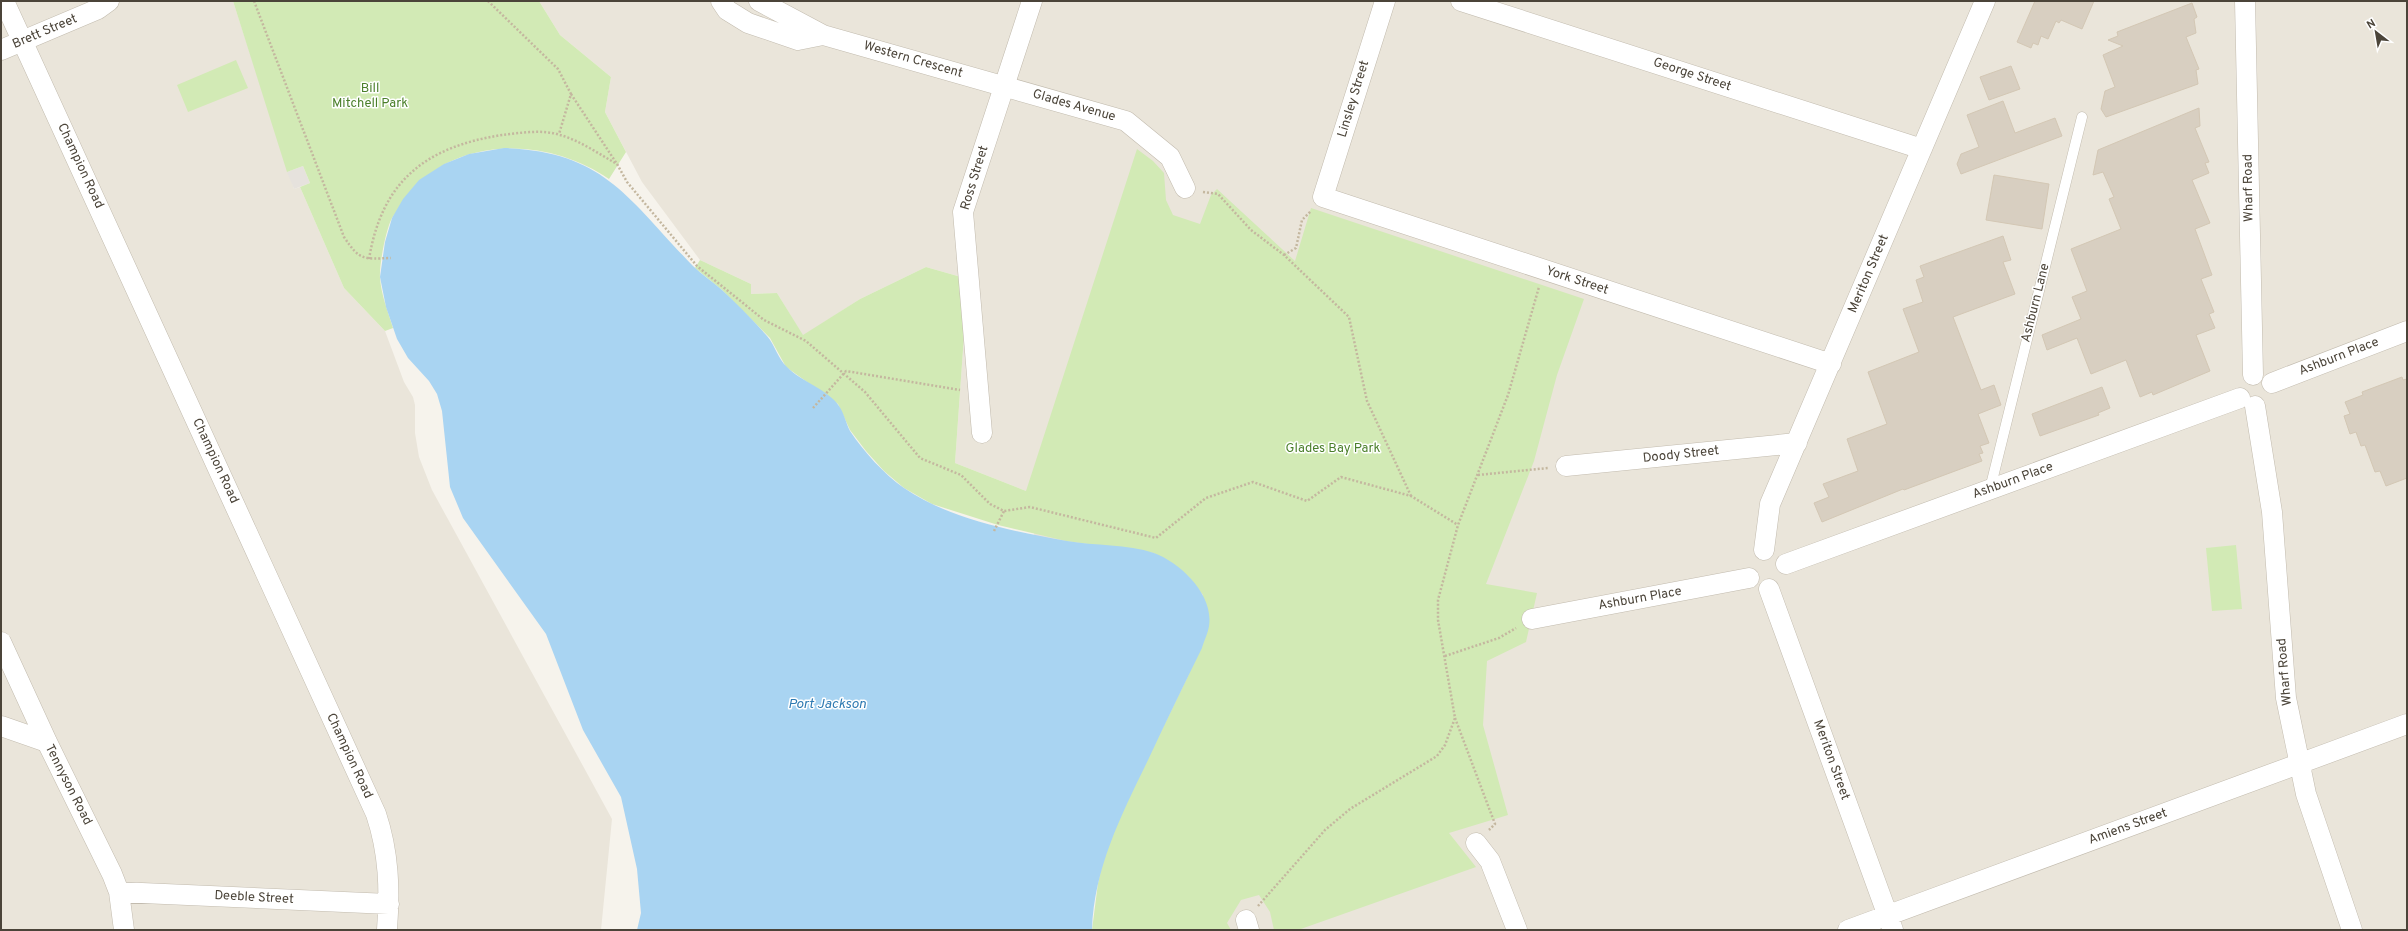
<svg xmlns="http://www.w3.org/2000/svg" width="2408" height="931" font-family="Overpass,sans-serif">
  <rect width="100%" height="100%" fill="#f6f3ec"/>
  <path fill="#eae5da" d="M1,1H233L294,189L300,187L344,288L385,331L404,382L413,397L415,405V433L419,457L432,490L612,819L601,930H1Z
    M539,1H2407V930H1109L1026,491L955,463L968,279L926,267L860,299L803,336L777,293L751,294V284L700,260L642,182L605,112L611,77L560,35Z"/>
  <path fill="#e6e2dd" d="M303,166L310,183L294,189L287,172Z"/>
  <path fill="#d2eab5" d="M233,1H539L560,35L611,77L605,112L626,152L609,179C563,147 497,137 445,164C433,170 422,187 413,196C407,203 397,210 392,218C386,229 379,265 380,278C381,294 388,312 393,328L385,331L344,288L300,187L310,183L303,166L287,172Z
    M236,60L248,88L188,112L177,85Z
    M1137,149L1153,161L1164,173L1166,200L1173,215L1200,224L1211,195L1217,189L1295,261L1311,208L1584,299L1557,375L1534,461L1486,584L1537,593L1526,642L1487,661L1483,725L1508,815L1449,833L1476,867L1298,930H1274L1270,912L1259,895L1241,900L1227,923L1231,930H1092L1098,883L1106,850L1119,818L1189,674L1203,595L1189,577L1154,553L1066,541L998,525L932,504L904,488L884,471L866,451L850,430L838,404L786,367L770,338L722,290L695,268L700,260L751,284V294L777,293L803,335L860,299L926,267L968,279L955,463L1026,491Z
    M2236,545L2242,609L2212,611L2206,548Z"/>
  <path fill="#a9d4f2" d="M504,148C605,151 629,200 693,266C702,275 712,281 722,290C737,304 753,320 767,336C775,345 778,359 787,367C800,381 829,390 839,406C844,413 846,423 850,431C864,452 884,474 904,488C951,520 1013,531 1067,541C1095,546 1127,544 1154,553C1181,563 1214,595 1209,626C1208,633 1204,641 1202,648C1184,685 1166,721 1149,758C1122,814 1094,867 1092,930H637L641,913L637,869L621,797L583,730L546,634L463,518L450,487L442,411L437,394L429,381L408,358L397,339L386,307L380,277L385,242L392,218L403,199L419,180L444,164L469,154Z"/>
  <path fill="#d8cfc1" stroke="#d3c7b4" d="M2035,1H2094L2082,29L2061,20L2059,23L2056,21L2048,39L2041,36L2038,45L2033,43L2031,48L2017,42Z
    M2192,3L2197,17L2194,19L2196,33L2186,37L2199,69L2196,70L2198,84L2106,117L2101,109L2105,91L2115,87L2103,55L2123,46L2108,40L2118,36L2117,32Z
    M2011,66L2020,89L1989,100L1980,77Z
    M2003,101L2015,133L2055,118L2062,136L1961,174L1957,164L1961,154L1979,147L1967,115Z
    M2199,108L2200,126L2195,128L2209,162L2205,163L2209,173L2192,180L2210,223L2195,229L2212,275L2201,279L2214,312L2209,314L2215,328L2196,335L2210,371L2153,395L2152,392L2140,397L2126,360L2091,374L2077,338L2047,350L2042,335L2081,319L2072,297L2087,291L2071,249L2121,229L2109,199L2114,197L2103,172L2093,175L2098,150Z
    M1994,175L2049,184L2042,229L1986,220Z
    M2003,236L2011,260L2003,262L2015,294L1953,317L1981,390L1994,385L2001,405L1978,414L1989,443L1980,446L1983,453L1979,454L1982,461L1904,490L1903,489L1822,522L1814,503L1829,497L1823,484L1858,471L1847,439L1887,424L1868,372L1919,352L1903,309L1923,302L1916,280L1924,277L1920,266Z
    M2402,377L2403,380L2407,379V478L2386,486L2380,471L2375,472L2365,445L2361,446L2356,432L2350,434L2344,416L2350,414L2345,402L2363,395L2362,392Z
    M2102,387L2110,408L2098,413L2099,415L2040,436L2032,414Z"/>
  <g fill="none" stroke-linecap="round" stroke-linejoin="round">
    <g stroke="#c2bbae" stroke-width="11">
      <path id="lane" d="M1990,489L2082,117"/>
    </g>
    <g stroke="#c2bbae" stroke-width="21">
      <path id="street" d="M4,1L376,814C389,853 390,890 387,930
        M721,1L727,10L748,23L798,40L823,35
        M759,1L823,35L1126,121L1170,157L1185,188
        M1385,1L1323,197L1831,364
        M1461,1L1922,149
        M2245,1L2253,375
        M1,50L98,9L109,1
        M2272,383L2407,331
        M2255,406L2272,512L2286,698L2306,794L2352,930
        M982,433L963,212L1032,1
        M1566,466L1797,443
        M1764,550L1770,504L1985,1
        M1786,564L2240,398
        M1769,589L1893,930
        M1532,619L1749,578
        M1,642L47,742L112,874L119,892L124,930
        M1,726L47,742
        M1476,843L1490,861L1517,930
        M119,892L389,904
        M1246,920L1249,930
        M1848,930L2407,724"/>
    </g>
    <path stroke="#c4b79f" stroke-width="2.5" stroke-dasharray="2 2" stroke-linecap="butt" d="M254,1L344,237C360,261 363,259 391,258
      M488,1L558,69L571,94L559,134
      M571,94L617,164L627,182L697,266L764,320L806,341L865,392L920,458L961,475L990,504L1004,511L1030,507L1156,538L1206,498L1253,482L1307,501L1341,477L1411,496L1458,525
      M1203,192L1218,194L1251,230L1284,255L1349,317L1367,401L1411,496
      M1284,255L1296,248L1302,220L1311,211
      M369,259C382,181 425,147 502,135C520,133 542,129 560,135C579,140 599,154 617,164
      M813,408L846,371L960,390
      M1478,475L1548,468
      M994,531L1004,511
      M1445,656L1499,638L1516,628
      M1455,718L1495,824L1489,830
      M1258,906L1325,830L1350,809L1437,756L1445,745L1455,718L1438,620V600L1458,525L1508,395L1539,287"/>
    <use href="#lane" stroke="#fff" stroke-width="10"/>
    <use href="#street" stroke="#fff" stroke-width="20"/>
  </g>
  <g text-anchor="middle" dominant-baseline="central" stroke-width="3" stroke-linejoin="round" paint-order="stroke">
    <g font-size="13" fill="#4b4439" stroke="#fff">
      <text transform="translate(45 32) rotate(-23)">Brett Street</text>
      <text transform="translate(913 60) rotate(16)">Western Crescent</text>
      <text transform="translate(1692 75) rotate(18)">George Street</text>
      <text transform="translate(1354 99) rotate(-73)">Linsley Street</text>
      <text transform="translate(1074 106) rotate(16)">Glades Avenue</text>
      <text transform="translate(80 166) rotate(65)">Champion Road</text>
      <text transform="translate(975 178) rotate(-73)">Ross Street</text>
      <text transform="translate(2249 188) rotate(-91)">Wharf Road</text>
      <text transform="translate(1869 274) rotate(-67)">Meriton Street</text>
      <text transform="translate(1577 281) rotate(18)">York Street</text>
      <text transform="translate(2036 303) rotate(-76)">Ashburn Lane</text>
      <text transform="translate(2339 357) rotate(-21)">Ashburn Place</text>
      <text transform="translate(1681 455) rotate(-6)">Doody Street</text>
      <text transform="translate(215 461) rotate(65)">Champion Road</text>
      <text transform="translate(2013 481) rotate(-20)">Ashburn Place</text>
      <text transform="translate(1640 599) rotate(-10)">Ashburn Place</text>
      <text transform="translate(2285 672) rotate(-95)">Wharf Road</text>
      <text transform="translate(349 756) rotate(65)">Champion Road</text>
      <text transform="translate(1831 760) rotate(70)">Meriton Street</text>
      <text transform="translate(68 785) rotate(63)">Tennyson Road</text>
      <text transform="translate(2128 827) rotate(-20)">Amiens Street</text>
      <text transform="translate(254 898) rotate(3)">Deeble Street</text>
    </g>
    <g font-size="13" fill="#4a7f2a" stroke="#fff">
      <text x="370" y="89">Bill<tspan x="370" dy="15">Mitchell Park</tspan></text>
      <text x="1333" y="449">Glades Bay Park</text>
    </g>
    <g font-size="14" font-style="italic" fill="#2e7ab2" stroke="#fff">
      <text x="827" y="704">Port Jackson</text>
    </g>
  </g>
  <rect width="2408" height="931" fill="none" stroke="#4b4439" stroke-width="4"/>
  <g transform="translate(2376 32) rotate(329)" stroke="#ffffff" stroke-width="3" paint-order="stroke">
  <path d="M0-3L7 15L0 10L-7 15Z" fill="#4b4439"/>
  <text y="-6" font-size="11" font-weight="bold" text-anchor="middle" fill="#4b4439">N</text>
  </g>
</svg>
